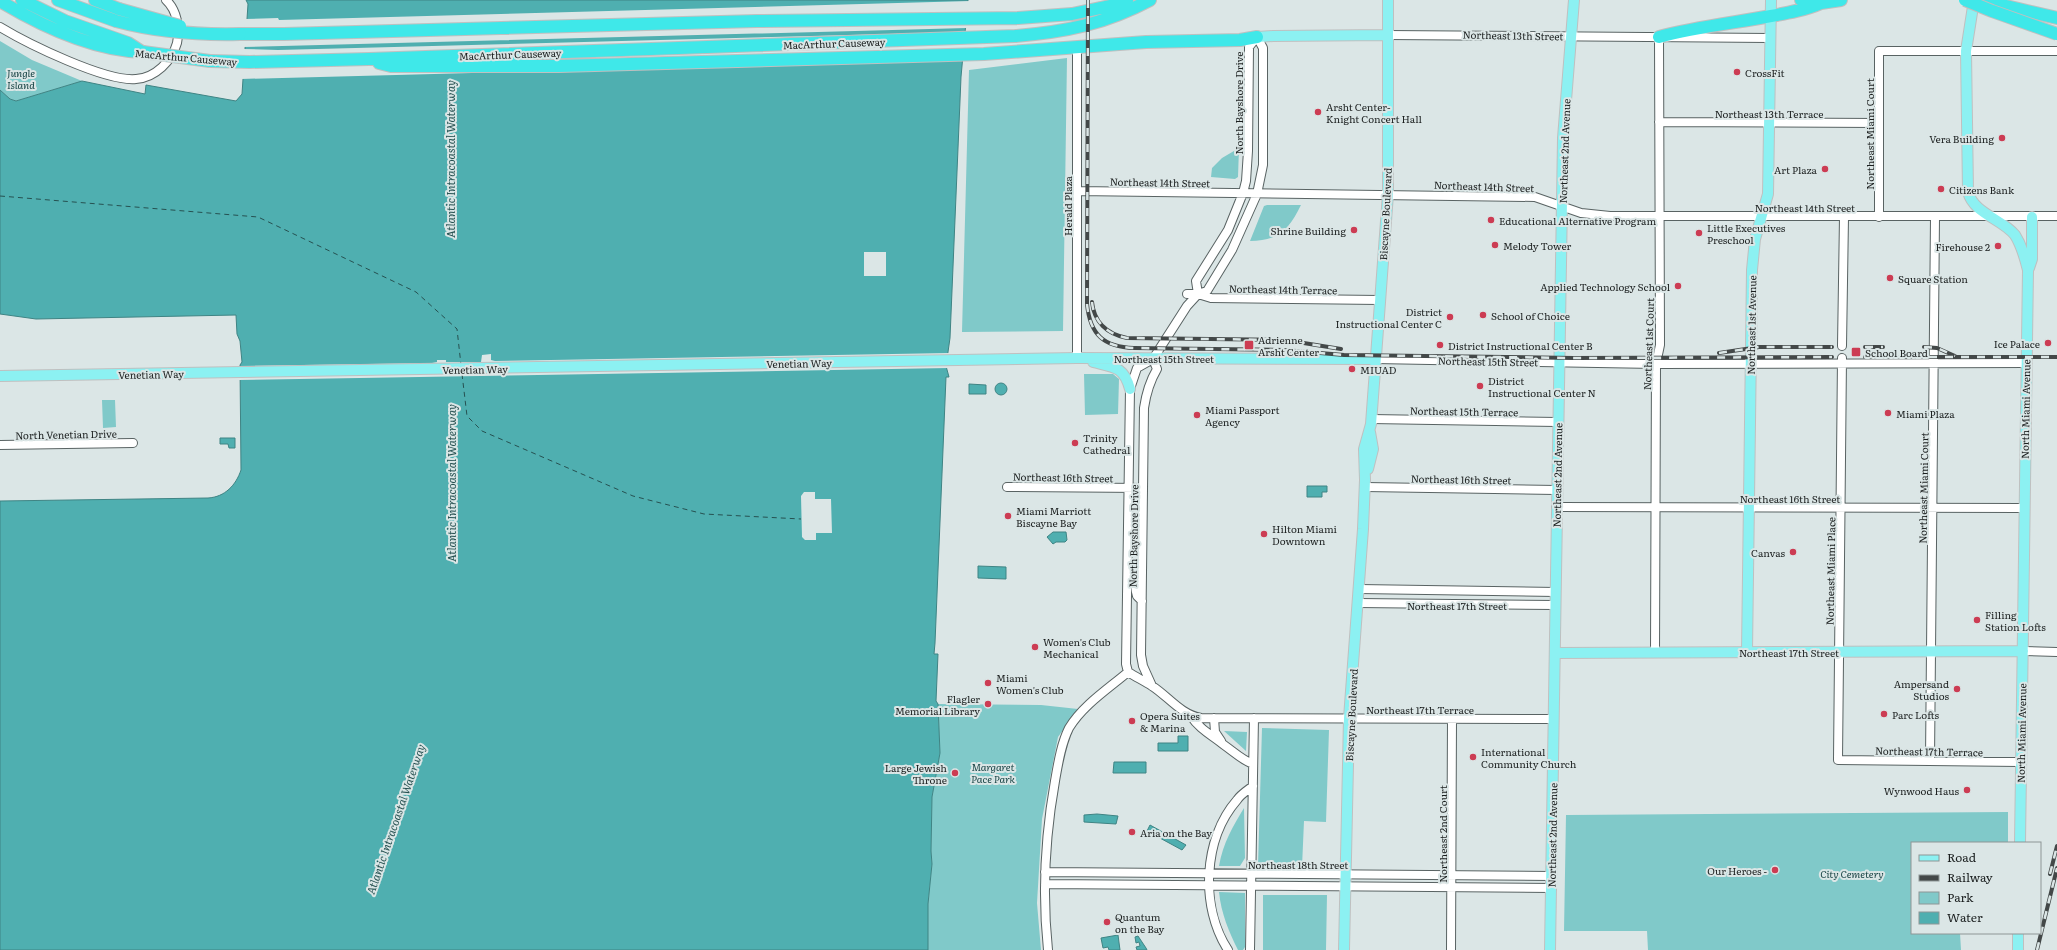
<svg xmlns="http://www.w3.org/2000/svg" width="2057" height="950" font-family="Literata,serif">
  <rect width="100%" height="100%" fill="#dbe6e6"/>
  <path fill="#80c9c9" d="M0,41L32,60L82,81L16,101L10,99L0,90Z
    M1067,58L1063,331L962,332L969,70Z
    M1239,148L1238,177L1235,179L1211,177L1212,168L1222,158Z
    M1267,205H1301C1289,229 1279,241 1250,241L1264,206Z
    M1084,374H1113L1119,379L1118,414L1085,415Z
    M102,400H115L116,427L103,428Z
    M938,704L1041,705L1078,709L1058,737L1042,819L1037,903L1041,950H928V904L932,864L931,851L932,797L940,753Z
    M1262,728L1329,730L1326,822L1304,821L1302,867L1258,866Z
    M1224,731L1247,732L1246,751Z
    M1244,808L1245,858L1240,866H1219C1223,843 1233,826 1244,808Z
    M2008,812V843H1912V933H1960L1961,950H1648L1647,931H1564L1566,815Z
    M1219,892L1245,893V947L1243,950H1238C1229,932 1221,913 1219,892Z
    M1263,895H1327L1326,950H1263Z"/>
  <path fill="#4fafb0" stroke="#3f8484" d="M246,0H968L961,77L950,338L946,366L949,377H946L935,643L934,654H938L936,701L938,704L940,753L932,797L931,851L932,864L928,904V950H0V501L208,498C225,497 236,485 241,470L240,365L242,362L240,341L237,334L236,315L36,319L0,314V90L10,99L16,101L82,81L145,94L146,85L236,101L242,94L248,4Z
    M995 389a6 6 0 1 1 12 0a6 6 0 1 1-12 0Z
    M969,384L986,385V394H969Z
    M220,438H235V448H229L228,444H220Z
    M1307,486H1327V492H1322V497H1307Z
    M1053,532H1066L1067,540L1065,542H1056L1053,544L1047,537Z
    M978,566L1006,567V579L978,578Z
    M1178,736H1188V751H1158V743H1178Z
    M1114,762H1146V773H1113Z
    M1097,814L1118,816L1116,824L1084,822V815Z
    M1150,825L1186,845L1182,850L1147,831Z
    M1118,935L1120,950H1109L1108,947L1103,948L1101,938Z
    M1138,936L1146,948L1147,950H1137L1136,947L1140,946L1139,942L1136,943L1135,937Z"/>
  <path fill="#dbe6e6" d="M970,1L967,28L243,47L245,19L278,18L279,20Z
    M967,32L965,60L241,79L243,49L278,50Z
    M864,252H886V276H864Z
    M950,353L949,368L239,380V366L432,363L437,362V360H446V362H481L482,355L491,354V360L495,361Z
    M804,492H815V499H831L832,533H816V540H805L802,537L801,496Z"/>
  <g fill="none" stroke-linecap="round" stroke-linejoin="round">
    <path stroke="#265151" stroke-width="1" stroke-dasharray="5 4" stroke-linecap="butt" d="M0,196L258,217L416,292L457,329L461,365
      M462,374L467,416L482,431L633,496L704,514L801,519"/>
    <g stroke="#596363" stroke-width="10">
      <path id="minor" d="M0,27C28,44 106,82 136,79C155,78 172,61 177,43C180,28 177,10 166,0
        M1387,35L1769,38
        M1659,122L1879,123
        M1077,191L1535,197L1581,213L1610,216H2057
        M1879,217V51H2057
        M1187,294H1198L1211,298L1380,300
        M1198,294L1196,281L1228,230L1243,193L1246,181L1248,151L1249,47L1257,37L1263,48V165L1257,194L1232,250L1207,291L1198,294L1187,306L1153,359L1137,368L1130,389L1126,664L1128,672C1136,677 1144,681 1152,686C1169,697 1180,714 1201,718L1554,719
        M1842,346L1844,217
        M1077,358V54
        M1842,358L1838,760L2020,762
        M1375,359L1656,364L2026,363
        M1371,419L1557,422
        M0,445L133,443
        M1007,487L1143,488
        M1365,487L1556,490
        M1556,507L2024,508
        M1128,569C1138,577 1133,584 1137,596L1142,601
        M1359,589L1556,592
        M1358,603L1556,605
        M2023,651L2057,652
        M1655,653L1656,364L1660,345L1659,37
        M1152,686L1143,666L1141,655L1144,408C1146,394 1150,381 1157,369L1153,359
        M1191,716C1200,730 1212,735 1224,745C1234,752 1242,760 1253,764
        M1214,718L1215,732L1221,741
        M1930,760L1935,217
        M1045,872L1552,876
        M1045,884L1552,888
        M1048,950C1042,893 1045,837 1055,781C1058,764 1061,744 1069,728C1083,705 1108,689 1128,672
        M1228,950C1200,907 1203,839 1237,800C1241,794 1248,790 1253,786
        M1250,950L1254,718
        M1451,950L1452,719"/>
    </g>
    <g stroke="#bfc0c0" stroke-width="12">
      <path id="major" d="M1974,0L1966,51L1968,192C1974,214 2001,218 2015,235C2022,246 2025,258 2028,270L2020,843
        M1257,37L1273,36L1387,35
        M2029,268L2032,259V217
        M1093,362C1113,367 1124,366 1130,389
        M0,376L1077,358L1375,359
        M1368,469L1373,449L1370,432
        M1747,652L1752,270L1755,239L1768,194L1771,0
        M1555,653L2023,651
        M1344,950L1349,718L1363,529L1365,480L1364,449L1371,424L1388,194V0
        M1550,950L1563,138L1574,0
        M2018,950V933"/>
    </g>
    <g stroke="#bfc0c0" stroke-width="14">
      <path id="highway" d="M22,0L65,21L128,43L142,52
        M58,0L116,21
        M95,0L119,9
        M1801,0L1821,3L1841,0
        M1980,0L2057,18
        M0,1C43,27 92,50 143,52
        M240,34H284L757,21L1018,18L1072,14L1115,5L1127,0
        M1659,37C1696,27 1734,23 1771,16C1788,13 1805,10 1821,3
        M210,61L250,62L369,59L1015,36C1065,32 1105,24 1150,0
        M379,63L391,66H559L984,54L1146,42L1240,40L1257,37"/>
    </g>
    <use href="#minor" stroke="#fff" stroke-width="8"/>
    <use href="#major" stroke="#8cf1f2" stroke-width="10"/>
    <use href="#highway" stroke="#3fe8e9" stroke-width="12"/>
    <g stroke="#434848" stroke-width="4">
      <path id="rail" d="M1088,0L1087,304C1090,335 1104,347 1134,348L1284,350L1344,355L1574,358L1832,357
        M1092,302C1094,322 1107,334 1127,338L1285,340L1341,349
        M1865,347H1883
        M1924,347L1937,348L1955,356
        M1719,353L1759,347H1832
        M1865,357H2057
        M2050,874L2057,846
        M2037,950L2057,868"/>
    </g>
    <use href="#rail" stroke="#dbe6e6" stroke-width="2.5" stroke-dasharray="8" stroke-linecap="butt"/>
    <g stroke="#bfc0c0" stroke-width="14" stroke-linecap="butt">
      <path id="highway-bridge" d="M1965,0L1992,11L2057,34
        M119,9L180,26
        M116,21C157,32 198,35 240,34
        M143,52L210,61"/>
    </g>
    <use href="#highway-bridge" stroke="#3fe8e9" stroke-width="12"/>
  </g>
  <g fill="#cc3c53" stroke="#dbe6e6" stroke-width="1.5">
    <circle cx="1737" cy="72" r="4"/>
    <circle cx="1318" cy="112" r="4"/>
    <circle cx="2002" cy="138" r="4"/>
    <circle cx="1825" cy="169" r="4"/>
    <circle cx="1941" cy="189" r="4"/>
    <circle cx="1491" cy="220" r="4"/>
    <circle cx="1354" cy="230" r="4"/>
    <circle cx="1699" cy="233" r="4"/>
    <circle cx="1495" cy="245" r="4"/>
    <circle cx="1998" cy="246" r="4"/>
    <circle cx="1890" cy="278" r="4"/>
    <circle cx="1678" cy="286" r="4"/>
    <circle cx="1483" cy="315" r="4"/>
    <circle cx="1450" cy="317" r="4"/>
    <circle cx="2048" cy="343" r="4"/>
    <rect x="1244" y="340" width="10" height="10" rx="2"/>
    <circle cx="1440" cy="345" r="4"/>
    <rect x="1851" y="347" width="10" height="10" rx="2"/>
    <circle cx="1352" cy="369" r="4"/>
    <circle cx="1480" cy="386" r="4"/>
    <circle cx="1888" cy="413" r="4"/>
    <circle cx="1197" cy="415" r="4"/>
    <circle cx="1075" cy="443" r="4"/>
    <circle cx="1008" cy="516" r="4"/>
    <circle cx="1264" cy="534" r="4"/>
    <circle cx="1793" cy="552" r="4"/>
    <circle cx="1977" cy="620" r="4"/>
    <circle cx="1035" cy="647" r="4"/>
    <circle cx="988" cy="683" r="4"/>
    <circle cx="1957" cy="689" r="4"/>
    <circle cx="988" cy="704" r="4"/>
    <circle cx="1884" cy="714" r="4"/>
    <circle cx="1132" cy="721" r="4"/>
    <circle cx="1473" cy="757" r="4"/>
    <circle cx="955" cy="773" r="4"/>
    <circle cx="1967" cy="790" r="4"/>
    <circle cx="1132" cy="832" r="4"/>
    <circle cx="1775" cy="870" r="4"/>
    <circle cx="1107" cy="922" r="4"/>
  </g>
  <g text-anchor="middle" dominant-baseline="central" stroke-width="4" stroke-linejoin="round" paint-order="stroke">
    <g font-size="10" fill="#1b1f1f" stroke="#dbe6e6">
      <text transform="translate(1513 35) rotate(1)">Northeast 13th Street</text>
      <text transform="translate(834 43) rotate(-2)">MacArthur Causeway</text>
      <text transform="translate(510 54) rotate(-2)">MacArthur Causeway</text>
      <text transform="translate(186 57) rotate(5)">MacArthur Causeway</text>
      <text transform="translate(1238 103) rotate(-90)">North Bayshore Drive</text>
      <text x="1769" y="113">Northeast 13th Terrace</text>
      <text transform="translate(1869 134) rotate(-90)">Northeast Miami Court</text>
      <text transform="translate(1564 151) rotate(-88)">Northeast 2nd Avenue</text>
      <text transform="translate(1160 182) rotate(1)">Northeast 14th Street</text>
      <text transform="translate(1484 186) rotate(2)">Northeast 14th Street</text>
      <text transform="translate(1067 206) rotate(-90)">Herald Plaza</text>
      <text x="1805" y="207">Northeast 14th Street</text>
      <text transform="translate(1385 214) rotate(-87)">Biscayne Boulevard</text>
      <text transform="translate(1283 289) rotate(1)">Northeast 14th Terrace</text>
      <text transform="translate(1751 325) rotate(-89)">Northeast 1st Avenue</text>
      <text transform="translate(1648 344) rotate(-88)">Northeast 1st Court</text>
      <text x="1164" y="358">Northeast 15th Street</text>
      <text transform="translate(1488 361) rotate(1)">Northeast 15th Street</text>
      <text transform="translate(799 363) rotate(-1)">Venetian Way</text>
      <text transform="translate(475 369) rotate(-1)">Venetian Way</text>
      <text transform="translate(151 374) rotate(-1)">Venetian Way</text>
      <text transform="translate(2025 409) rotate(-89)">North Miami Avenue</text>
      <text transform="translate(1464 411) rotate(1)">Northeast 15th Terrace</text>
      <text transform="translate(66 434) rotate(-1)">North Venetian Drive</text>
      <text transform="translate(1557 475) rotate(-89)">Northeast 2nd Avenue</text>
      <text transform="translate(1063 477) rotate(1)">Northeast 16th Street</text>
      <text transform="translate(1461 479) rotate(1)">Northeast 16th Street</text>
      <text transform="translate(1923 488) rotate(-89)">Northeast Miami Court</text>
      <text x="1790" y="498">Northeast 16th Street</text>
      <text transform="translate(1133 536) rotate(-89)">North Bayshore Drive</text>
      <text transform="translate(1830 571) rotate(-89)">Northeast Miami Place</text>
      <text x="1457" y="605">Northeast 17th Street</text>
      <text x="1789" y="652">Northeast 17th Street</text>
      <text x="1420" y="709">Northeast 17th Terrace</text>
      <text transform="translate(1351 715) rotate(-87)">Biscayne Boulevard</text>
      <text transform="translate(2021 733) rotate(-89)">North Miami Avenue</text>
      <text transform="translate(1929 751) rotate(1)">Northeast 17th Terrace</text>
      <text transform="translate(1442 834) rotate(-90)">Northeast 2nd Court</text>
      <text transform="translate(1552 835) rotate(-89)">Northeast 2nd Avenue</text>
      <text x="1298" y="864">Northeast 18th Street</text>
    </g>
    <g font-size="10" font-style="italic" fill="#103d3e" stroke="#dbe6e6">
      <text x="21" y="72">Jungle<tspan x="21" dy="12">Island</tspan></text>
      <text x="993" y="766">Margaret<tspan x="993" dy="12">Pace Park</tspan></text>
      <text x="1852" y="873">City Cemetery</text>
    </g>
    <g font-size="10" fill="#1b1f1f" stroke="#dbe6e6" text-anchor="start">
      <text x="1745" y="72">CrossFit</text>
      <text x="1326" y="106">Arsht Center-<tspan x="1326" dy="12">Knight Concert Hall</tspan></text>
      <text x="1994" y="138" text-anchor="end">Vera Building</text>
      <text x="1817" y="169" text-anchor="end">Art Plaza</text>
      <text x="1949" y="189">Citizens Bank</text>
      <text x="1499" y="220">Educational Alternative Program</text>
      <text x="1707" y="227">Little Executives<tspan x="1707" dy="12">Preschool</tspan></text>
      <text x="1346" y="230" text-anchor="end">Shrine Building</text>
      <text x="1503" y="245">Melody Tower</text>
      <text x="1990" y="246" text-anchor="end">Firehouse 2</text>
      <text x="1898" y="278">Square Station</text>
      <text x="1670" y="286" text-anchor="end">Applied Technology School</text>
      <text x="1442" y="311" text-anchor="end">District<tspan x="1442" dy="12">Instructional Center C</tspan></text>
      <text x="1491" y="315">School of Choice</text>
      <text x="1258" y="339">Adrienne<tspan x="1258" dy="12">Arsht Center</tspan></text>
      <text x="2040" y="343" text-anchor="end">Ice Palace</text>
      <text x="1448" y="345">District Instructional Center B</text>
      <text x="1865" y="352">School Board</text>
      <text x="1360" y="369">MIUAD</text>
      <text x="1488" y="380">District<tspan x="1488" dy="12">Instructional Center N</tspan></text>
      <text x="1205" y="409">Miami Passport<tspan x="1205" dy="12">Agency</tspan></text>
      <text x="1896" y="413">Miami Plaza</text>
      <text x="1083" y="437">Trinity<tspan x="1083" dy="12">Cathedral</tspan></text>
      <text x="1016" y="510">Miami Marriott<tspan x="1016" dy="12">Biscayne Bay</tspan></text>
      <text x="1272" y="528">Hilton Miami<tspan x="1272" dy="12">Downtown</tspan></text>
      <text x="1785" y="552" text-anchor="end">Canvas</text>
      <text x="1985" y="614">Filling<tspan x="1985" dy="12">Station Lofts</tspan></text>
      <text x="1043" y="641">Women's Club<tspan x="1043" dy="12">Mechanical</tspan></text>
      <text x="996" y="677">Miami<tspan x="996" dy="12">Women's Club</tspan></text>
      <text x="1949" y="683" text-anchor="end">Ampersand<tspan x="1949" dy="12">Studios</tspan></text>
      <text x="980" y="698" text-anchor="end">Flagler<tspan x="980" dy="12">Memorial Library</tspan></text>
      <text x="1892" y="714">Parc Lofts</text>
      <text x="1140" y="715">Opera Suites<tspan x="1140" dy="12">&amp; Marina</tspan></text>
      <text x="1481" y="751">International<tspan x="1481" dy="12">Community Church</tspan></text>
      <text x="947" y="767" text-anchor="end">Large Jewish<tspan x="947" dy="12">Throne</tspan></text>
      <text x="1959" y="790" text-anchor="end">Wynwood Haus</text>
      <text x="1140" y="832">Aria on the Bay</text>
      <text x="1767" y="870" text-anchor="end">Our Heroes -</text>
      <text x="1115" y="916">Quantum<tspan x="1115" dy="12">on the Bay</tspan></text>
    </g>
    <g font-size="11" font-style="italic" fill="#265151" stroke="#dbe6e6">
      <text transform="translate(450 159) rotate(-90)">Atlantic Intracoastal Waterway</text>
      <text transform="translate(451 483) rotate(-90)">Atlantic Intracoastal Waterway</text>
      <text transform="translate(395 819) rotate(-71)">Atlantic Intracoastal Waterway</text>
    </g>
  </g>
  <rect x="1911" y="842" width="130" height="92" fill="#dbe6e6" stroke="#8e9696"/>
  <rect x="1919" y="855" width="20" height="6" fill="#8cf1f2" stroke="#8e9696"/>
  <text x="1947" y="862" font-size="12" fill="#1b1f1f">Road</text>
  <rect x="1919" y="875" width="20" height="6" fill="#434848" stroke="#8e9696"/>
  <text x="1947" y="882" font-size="12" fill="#1b1f1f">Railway</text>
  <rect x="1919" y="892" width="20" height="12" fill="#80c9c9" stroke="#8e9696"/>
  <text x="1947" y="902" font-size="12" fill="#1b1f1f">Park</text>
  <rect x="1919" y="912" width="20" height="12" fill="#4fafb0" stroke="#8e9696"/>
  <text x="1947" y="922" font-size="12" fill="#1b1f1f">Water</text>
</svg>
